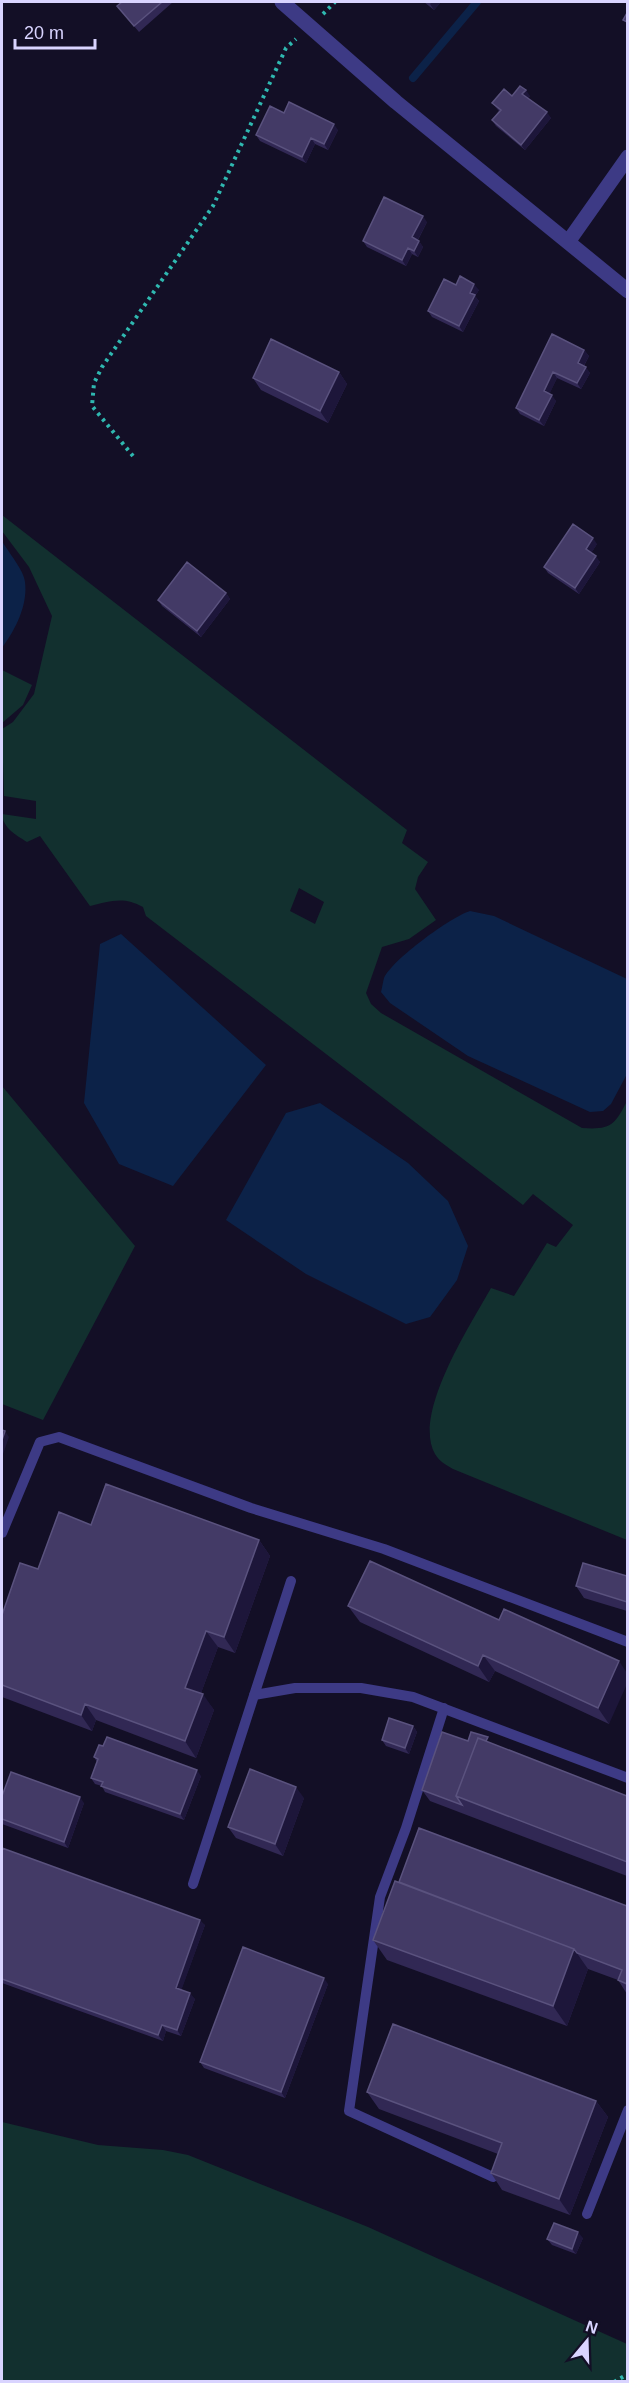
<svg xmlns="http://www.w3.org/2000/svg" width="629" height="2383" font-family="Helvetica,sans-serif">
  <rect width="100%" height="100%" fill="#130f26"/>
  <path fill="#12302f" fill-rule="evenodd" d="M2,515L407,830L402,843L428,862L418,877L415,889L436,920L409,939L382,947L366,993L371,1004L381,1013L582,1128C611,1130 615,1125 627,1101V1540L453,1469C446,1465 440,1462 435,1454C412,1414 471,1324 491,1288L514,1296L547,1243L556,1247L573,1225L533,1194L523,1205L146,916L143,907C124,896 110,901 90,906L40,836L27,842C16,835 3,828 2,814L36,819V801L4,796L2,729L13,722L34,694L52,616L29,567L2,531ZM299,888L324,902L315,924L290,911Z
    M2,670L32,685L23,705L2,723Z
    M2,1086L135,1246L43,1420L2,1404Z
    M2,2122L98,2145L163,2150L188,2155L368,2227L627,2344V2381H2Z"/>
  <path fill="#0c2248" d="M2,541C8,552 24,570 25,582C28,606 15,630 2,648Z
    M470,911L494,916L627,979V1074L611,1104L603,1111L590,1112L468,1056L390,1003L381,992C382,988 383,982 384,978C393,959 451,917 470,911Z
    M121,934L266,1065L173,1186L119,1164L84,1103L100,944Z
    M320,1103L408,1163L448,1201L468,1246L457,1280L430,1317L406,1324L306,1274L226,1220L286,1113Z"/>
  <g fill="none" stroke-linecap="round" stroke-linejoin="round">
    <path stroke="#0c2248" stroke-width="8" d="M413,78L477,2"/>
    <path stroke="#2fb8b0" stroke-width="4" stroke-dasharray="3 4.5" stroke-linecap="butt" d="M323,14L335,2
      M133,456L92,406L94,383L102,367L213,206L286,48L296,39
      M614,2382L628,2374"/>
    <path stroke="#3d3a85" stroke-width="10" d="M2,1533L40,1442L59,1437L251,1508L384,1549L628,1642
      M254,1695L295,1688H361L413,1697L628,1778
      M444,1708L406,1828L380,1897L349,2111L493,2177
      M193,1884L291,1581
      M587,2214L628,2110"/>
    <path stroke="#3d3a85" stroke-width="15" d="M282,2L396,102L628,291
      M568,242L628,157"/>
  </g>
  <path fill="#312854" d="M122,2H173L139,32L117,6Z
    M424,2H441L434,10Z
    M512,96H530L528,98L551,118L525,150L496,126L492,120L499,111L492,103Z
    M284,113L338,130L328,150L315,144L306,163L260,141L256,135Z
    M427,222L418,240L423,247L418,257L412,254L406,266L367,247L363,241Z
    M456,285L479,290L475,296L479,301L463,332L432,317L428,311Z
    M552,334L584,350L589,356L584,366L590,373L581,389L557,378L549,394L556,401L544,426L520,414L516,408Z
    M339,372L347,384L328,423L261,390L253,378Z
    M597,544L591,553L600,562L579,594L548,573L544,567Z
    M226,593L230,599L201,637L162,606L158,600Z
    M91,1525L259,1540L270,1556L235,1653L218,1647L201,1693L214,1710L196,1758L96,1720L92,1731L2,1697V1615L38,1569Z
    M627,1576V1611L584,1598L576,1586Z
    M348,1606L499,1620L619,1661L609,1724L495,1671L489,1682L360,1622Z
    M413,1726L417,1732L409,1754L386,1746L382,1740Z
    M468,1741L492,1744L627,1796V1876L430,1801L422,1790Z
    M94,1757L201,1776L184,1820L105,1792L102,1786L95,1784L91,1778L97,1762Z
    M2,1796L84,1803L68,1848L2,1824Z
    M304,1798L283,1856L236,1838L228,1827Z
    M2,1848L205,1925L181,1990L195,1999L181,2036L166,2031L163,2041L2,1983Z
    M399,1882L627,1906V1994L618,1980L588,1969L567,2026L387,1960L373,1940Z
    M328,1984L285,2098L204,2068L200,2062Z
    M367,2092L596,2101L608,2117L570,2215L502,2190L491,2173L498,2154L379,2109Z
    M583,2238L576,2254L552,2245L547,2239Z"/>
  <path fill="#1d163a" d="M432,2H441L434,10L430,4Z
    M526,90L530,96L527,100L522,94Z
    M547,112L551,118L525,150L521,145Z
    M334,124L338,130L328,150L324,144Z
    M311,138L315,144L306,163L302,157Z
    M423,216L427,222L416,243L412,237Z
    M419,241L423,247L418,257L414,251Z
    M408,248L412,254L406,266L402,260Z
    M474,284L479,290L475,296L479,301L463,332L459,326L470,293Z
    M584,350L589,356L582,369L578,363Z
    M586,367L590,373L581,389L577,383Z
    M339,372L347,384L328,423L320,411Z
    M553,372L557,378L548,397L544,391Z
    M552,395L556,401L544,426L539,420Z
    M593,538L597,544L590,555L586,549Z
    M596,556L600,562L579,594L575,588Z
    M226,593L230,599L201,637L197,631Z
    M5,1431L9,1437L2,1457V1440Z
    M259,1540L270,1556L235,1653L224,1637Z
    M206,1631L218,1647L197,1704L185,1688Z
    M483,1655L495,1671L489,1682L478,1666Z
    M619,1661L627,1673V1684L609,1724L598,1708Z
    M203,1694L214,1710L196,1758L185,1741Z
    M85,1704L96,1720L92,1731L81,1715Z
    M413,1726L417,1732L409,1754L405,1748Z
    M197,1770L201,1776L184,1820L180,1814Z
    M296,1787L304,1798L283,1856L275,1844Z
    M80,1797L84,1803L68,1848L64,1842Z
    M200,1920L205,1925L180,1994L176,1988Z
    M574,1949L588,1969L567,2026L553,2006Z
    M324,1978L328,1984L285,2098L281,2092Z
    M190,1993L195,1999L181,2036L177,2030Z
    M162,2025L166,2031L163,2041L158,2035Z
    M596,2101L608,2117L570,2215L559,2199Z
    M578,2232L583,2238L576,2254L572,2249Z"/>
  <path fill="#433a66" stroke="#5a527e" stroke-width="1.5" d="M122,2H162L134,26L117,6Z
    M627,13V22L623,20Z
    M520,86L526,90L522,94L547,112L521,145L492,120L501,110L492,103L504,89L512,96Z
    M289,102L334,124L324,144L311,138L302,157L256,135L270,106L284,113Z
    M384,197L423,216L412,237L419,241L414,251L408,248L402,260L363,241Z
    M460,276L474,284L470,293L475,295L459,326L428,311L444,279L456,285Z
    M552,334L584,350L578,363L586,367L577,383L553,372L544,391L552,395L539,420L516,408Z
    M271,339L339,372L320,411L253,378Z
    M573,524L593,538L586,549L596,556L575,588L544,567Z
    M187,562L226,593L197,631L158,600Z
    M2,1430L5,1431L2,1440Z
    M106,1484L259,1540L224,1637L206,1631L185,1688L203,1694L185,1741L85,1704L81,1715L2,1685V1615L20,1563L38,1569L59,1512L91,1525Z
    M370,1561L499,1620L504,1609L619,1661L598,1708L483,1655L478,1666L348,1606Z
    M583,1563L627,1576V1602L576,1586Z
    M389,1718L413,1726L405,1748L382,1740Z
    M442,1732L468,1741L471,1732L488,1737L486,1741L478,1738L456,1796L462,1805L422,1790Z
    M107,1737L197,1770L180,1814L101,1786L103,1782L91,1778L98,1759L94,1757L99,1745L103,1746Z
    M478,1738L627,1796V1862L456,1796Z
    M250,1769L296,1787L275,1844L228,1827Z
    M11,1772L80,1797L64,1842L2,1819V1796Z
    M419,1828L627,1906V1984L618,1980L622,1970L577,1953L574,1949L399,1882Z
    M2,1848L200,1920L176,1988L190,1993L177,2030L162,2025L158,2035L2,1979Z
    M395,1881L574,1949L553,2006L373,1940Z
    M243,1947L324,1978L281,2092L200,2062Z
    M393,2024L596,2101L559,2199L491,2173L502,2143L367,2092Z
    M554,2223L578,2232L572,2249L547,2239Z"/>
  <rect width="629" height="2383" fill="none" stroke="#d9d4ff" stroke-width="6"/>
  <g transform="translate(587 2341) rotate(19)" stroke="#130f26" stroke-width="4.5" paint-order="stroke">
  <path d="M0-4.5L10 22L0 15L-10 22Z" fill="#d9d4ff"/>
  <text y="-9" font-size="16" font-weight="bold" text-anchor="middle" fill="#d9d4ff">N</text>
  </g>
  <path d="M15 39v9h80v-9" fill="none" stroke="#d9d4ff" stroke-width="3"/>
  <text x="24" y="39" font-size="18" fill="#d9d4ff" stroke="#130f26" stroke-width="4.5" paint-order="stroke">20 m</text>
</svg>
